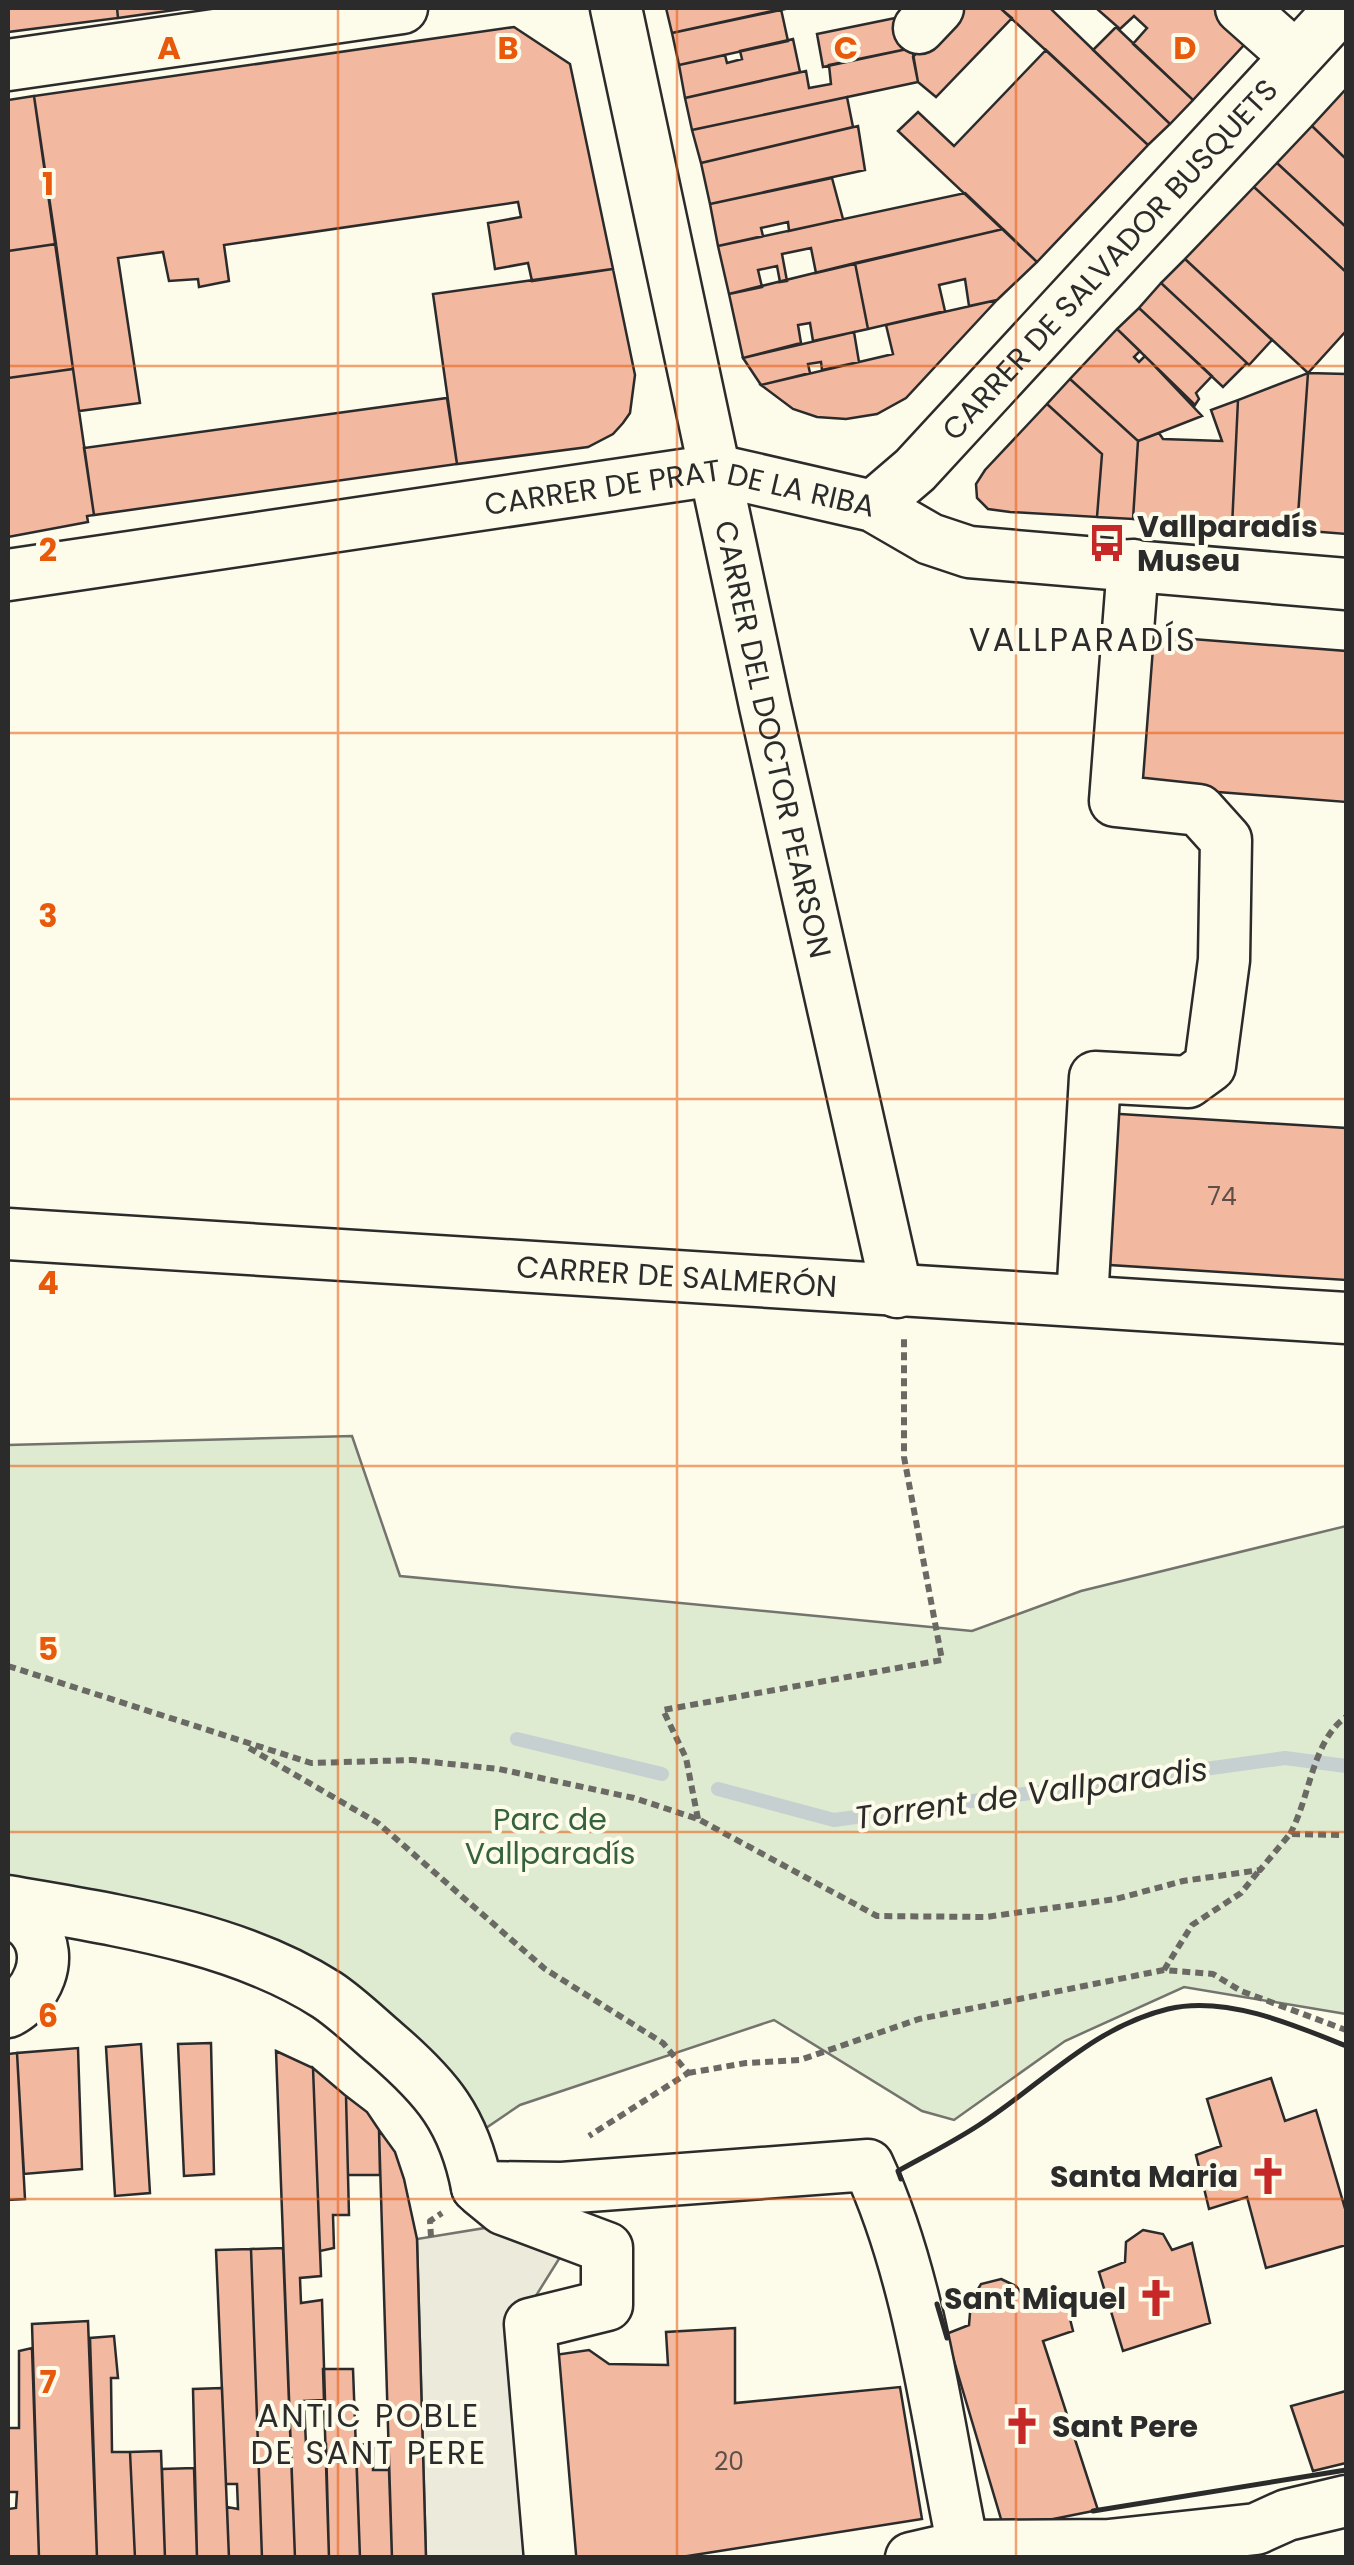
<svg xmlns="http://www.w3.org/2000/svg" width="1354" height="2565" font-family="Poppins,sans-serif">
  <rect width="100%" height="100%" fill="#fdfbea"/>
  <path fill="#deebd1" stroke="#74746e" stroke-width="2.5" d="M352,1436L400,1576L972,1631L1081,1591L1346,1526V2014L1184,1987L1065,2041L954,2120L922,2111L774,2020L520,2105L483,2130L405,2035L8,1881V1445Z"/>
  <path fill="#eceadb" stroke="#74746e" stroke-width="2.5" d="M589,2211L522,2318L542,2557H426L417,2239Z"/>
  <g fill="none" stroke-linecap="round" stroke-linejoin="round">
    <path stroke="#c7d0d0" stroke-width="14" d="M517,1739L662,1774
      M718,1789L834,1820L1285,1758L1346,1766"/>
  </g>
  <path fill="#f2b8a0" stroke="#2b2b2b" stroke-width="2.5" d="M8,8H117L118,18L8,32Z
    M117,8H189L118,18Z
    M666,8H790L672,33Z
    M960,8H1000L1012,18L936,97L918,82L913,57Z
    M1000,8H1050L1170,124L1148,145Z
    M1096,8H1228L1256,32L1193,100L1133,44L1147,28L1134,16L1120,29Z
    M781,9L788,41L679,65L672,33Z
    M905,16L912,48L823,67L817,34Z
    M514,27L570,64L613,269L532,281L528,263L495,269L488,223L521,217L518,202L224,245L229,281L199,287L198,279L169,281L163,252L118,258L140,403L79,411L34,96Z
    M1116,27L1193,100L1170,124L1093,50Z
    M793,39L800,72L685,98L679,65L725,55L727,63L742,59L740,51Z
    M912,48L918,82L692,130L685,98L806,71L809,88L831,84L829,65Z
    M1046,50L1148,145L1037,262L898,131L918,112L954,146Z
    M1346,89V159L1312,126Z
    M34,96L56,244L8,251V100Z
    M847,97L853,127L701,163L692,130Z
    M858,126L865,170L710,204L701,163Z
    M1312,126L1346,159V227L1277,163Z
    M1277,163L1346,227V272L1254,187Z
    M832,178L843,219L789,231L788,222L761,228L763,236L718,246L710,204Z
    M1254,187L1346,272V331L1308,373L1185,259Z
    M965,193L1003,229L816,273L811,248L782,254L787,281L780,282L777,266L758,270L762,287L729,294L718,246Z
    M1003,229L1037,262L997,300L969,306L965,279L939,285L945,311L868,329L855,263Z
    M56,244L73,369L8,378V251Z
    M1185,259L1272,340L1249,365L1161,283Z
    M855,263L868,329L813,341L810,323L798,325L801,343L743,358L729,294Z
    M613,269L635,375L630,413L623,423L613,434L588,447L457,464L433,294Z
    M1161,283L1247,363L1223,387L1139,308Z
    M997,300L906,398L877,414L846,419L817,417L793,409L761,385L893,354L886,325Z
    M1139,308L1212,376L1196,393L1199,399L1195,405L1117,329Z
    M1117,329L1140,351L1134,357L1139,362L1145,356L1202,416L1138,441L1070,379Z
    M854,332L859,362L822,370L821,362L808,364L810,373L761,385L743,358Z
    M73,369L94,515L87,516L88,522L8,537V378Z
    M1308,373L1346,374V534L1297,530Z
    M1308,373L1297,530L1232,527L1238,400Z
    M1070,379L1138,441L1133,519L1097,517L1102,454L1047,404Z
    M447,398L457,464L94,515L84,448Z
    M1238,400L1232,527L1133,519L1138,441L1159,433L1163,439L1222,441L1211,410Z
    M1047,404L1102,454L1097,517L1010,512L988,509L977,498L976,484L985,470Z
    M1141,635L1346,651V802L1129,785Z
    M1104,1113L1346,1128V1280L1094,1264Z
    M211,2043L214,2174L184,2176L178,2044Z
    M141,2044L150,2193L115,2196L106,2047Z
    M78,2048L82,2169L24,2174L17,2053Z
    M276,2051L313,2068L321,2276L300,2278L301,2303L322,2300L325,2400L304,2401L306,2445L326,2444L329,2558H295Z
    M17,2053L25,2199L8,2200V2054Z
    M313,2068L346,2096L349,2215H333L334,2248L320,2251Z
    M1271,2078L1285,2121L1316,2110L1346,2212V2245L1266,2268L1247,2197L1209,2209L1196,2155L1221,2146L1207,2099Z
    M346,2096L367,2112L379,2130L380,2175H348Z
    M379,2130L395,2152L404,2179L417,2239L426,2558H392Z
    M1143,2230L1163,2234L1172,2250L1192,2243L1210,2323L1123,2351L1099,2272L1125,2262L1126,2242Z
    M283,2248L295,2558H262L251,2249Z
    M251,2249L262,2558H229L227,2507L238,2509L237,2484H226L216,2250Z
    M1001,2279L1016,2286L1028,2302L1064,2295L1073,2331L1043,2341L1098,2510L1004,2529L946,2334L969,2325L971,2301L981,2284Z
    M88,2321L97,2558H39L32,2324Z
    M735,2328V2403L900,2387L922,2519L675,2558H559L534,2358L589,2350L609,2364L668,2365L666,2332Z
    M114,2336L118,2378H111L112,2452H130L135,2558H97L90,2338Z
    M32,2348L39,2558H8V2509L16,2508L17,2492H8V2428H19V2351Z
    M323,2369H353L360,2558H329Z
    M222,2388L229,2558H197L193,2389Z
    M1346,2391V2463L1313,2471L1291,2406Z
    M374,2442L373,2470H389L392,2558H360L356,2446Z
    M161,2451L165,2558H135L130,2452Z
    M194,2468L197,2558H165L162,2469Z"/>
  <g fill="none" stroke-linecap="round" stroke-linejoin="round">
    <g stroke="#2b2b2b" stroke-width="55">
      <g id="minor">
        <path id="s1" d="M616,8L765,706L897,1292"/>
        <path d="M1241,8L1295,56"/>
        <path d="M919,28L938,8"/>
        <path d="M8,65L402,8"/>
        <path id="s2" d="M873,506L915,470L1341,8"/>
        <path id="s3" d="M8,575L716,470L873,506L930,539L969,552L1346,584"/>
        <path id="s4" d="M8,1234L1346,1318"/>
        <path d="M1082,1300L1095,1077L1188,1082L1210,1066L1224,960L1226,840L1199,810L1115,801L1133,565"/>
        <path d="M8,1901C114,1920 235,1936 327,1995C348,2009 367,2028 386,2044C437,2088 464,2120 477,2187"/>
        <path d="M8,1908C15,1914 27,1921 33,1929C56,1958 36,1998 8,2012"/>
        <path d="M477,2187L562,2188L868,2165C921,2279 937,2423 963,2546"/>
        <path d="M481,2191L503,2209L607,2248V2305L530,2324L550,2558"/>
        <path d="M911,2558L963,2546L1109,2545L1256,2529L1287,2515L1346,2501"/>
      </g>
    </g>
    <path stroke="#6a6964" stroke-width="6" stroke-dasharray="8 5" stroke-linecap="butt" d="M8,1666L311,1763L412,1760L499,1769L634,1798L698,1819L877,1916L986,1917L1116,1899L1183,1881L1260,1870L1290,1834L1346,1835
      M249,1748L378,1823L545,1969L663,2043L688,2073L589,2136
      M698,1819L686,1758L663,1710L942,1660L904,1457V1335
      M1290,1834C1310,1798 1312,1741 1346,1717
      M1164,1970L1192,1925L1241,1893L1258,1872
      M688,2073L746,2063L800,2060L919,2019L1164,1970L1213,1974L1241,1991L1346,2030
      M431,2237L430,2221L442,2213"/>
    <use href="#minor" stroke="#fdfbea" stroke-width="50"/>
    <path stroke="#2b2b2b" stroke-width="5" d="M901,2179L898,2171C925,2156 953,2142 979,2125C1041,2085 1093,2027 1168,2009C1225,1995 1295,2025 1346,2046
      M937,2304L947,2338
      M1093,2511L1346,2470"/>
  </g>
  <path fill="none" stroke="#e8590c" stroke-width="2.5" stroke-opacity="0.55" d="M338,8V2558M677,8V2558M1016,8V2558M8,366H1346M8,733H1346M8,1099H1346M8,1466H1346M8,1832H1346M8,2199H1346"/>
  <defs>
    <g id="bus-bare" transform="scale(3)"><path d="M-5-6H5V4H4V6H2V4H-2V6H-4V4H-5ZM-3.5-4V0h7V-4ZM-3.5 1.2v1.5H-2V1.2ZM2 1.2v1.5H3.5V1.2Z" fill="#c62828" stroke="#fdfbea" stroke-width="2.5" paint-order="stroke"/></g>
    <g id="church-bare" transform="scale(3)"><path d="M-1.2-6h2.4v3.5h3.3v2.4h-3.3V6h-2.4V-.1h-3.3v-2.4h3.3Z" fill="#c62828" stroke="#fdfbea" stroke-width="2.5" paint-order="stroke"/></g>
  </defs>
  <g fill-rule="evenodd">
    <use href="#bus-bare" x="1107" y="543"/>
    <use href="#church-bare" x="1268" y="2176"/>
    <use href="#church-bare" x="1156" y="2298"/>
    <use href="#church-bare" x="1022" y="2426"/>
  </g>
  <g text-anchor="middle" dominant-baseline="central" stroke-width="8" stroke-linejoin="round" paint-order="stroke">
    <g font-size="25" fill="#5d4e48">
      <text x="1222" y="1196">74</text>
      <text x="729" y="2461">20</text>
    </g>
    <g font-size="30" fill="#2b2b2b" stroke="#fdfbea">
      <text stroke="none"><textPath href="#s2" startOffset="342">CARRER DE SALVADOR BUSQUETS</textPath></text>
      <text stroke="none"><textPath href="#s3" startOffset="680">CARRER DE PRAT DE LA RIBA</textPath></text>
      <text stroke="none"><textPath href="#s1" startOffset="748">CARRER DEL DOCTOR PEARSON</textPath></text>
      <text stroke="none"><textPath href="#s4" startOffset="670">CARRER DE SALMERÓN</textPath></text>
    </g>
    <g font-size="30" font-weight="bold" fill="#2b2b2b" stroke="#fdfbea" text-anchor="start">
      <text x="1137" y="526">Vallparadís<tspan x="1137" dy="34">Museu</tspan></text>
      <text x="1238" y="2176" text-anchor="end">Santa Maria</text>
      <text x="1126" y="2298" text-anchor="end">Sant Miquel</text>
      <text x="1052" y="2426">Sant Pere</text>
    </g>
    <g font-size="30" fill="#34623c" stroke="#fdfbea">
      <text x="550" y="1819">Parc de<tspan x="550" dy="34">Vallparadís</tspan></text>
    </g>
    <g font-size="32" letter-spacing="2.5" fill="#2b2b2b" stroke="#fdfbea">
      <text x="1083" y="639">VALLPARADÍS</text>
      <text x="369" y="2415">ANTIC POBLE<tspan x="369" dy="37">DE SANT PERE</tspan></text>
    </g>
    <g font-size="32" font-style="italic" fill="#2b2b2b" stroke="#fdfbea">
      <text transform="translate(1031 1793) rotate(-8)">Torrent de Vallparadis</text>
    </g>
  </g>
  <g font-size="32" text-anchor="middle" font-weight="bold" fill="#e8590c" stroke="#fdfbea" stroke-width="8" stroke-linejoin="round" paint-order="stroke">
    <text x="169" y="59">A</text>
    <text x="508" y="59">B</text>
    <text x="846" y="59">C</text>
    <text x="1185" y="59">D</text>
    <text x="48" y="195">1</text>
    <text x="48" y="561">2</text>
    <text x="48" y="927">3</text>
    <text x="48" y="1294">4</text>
    <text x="48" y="1660">5</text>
    <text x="48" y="2027">6</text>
    <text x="48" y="2393">7</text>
  </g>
  <rect width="1354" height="2565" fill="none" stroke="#2b2b2b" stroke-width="20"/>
</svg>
